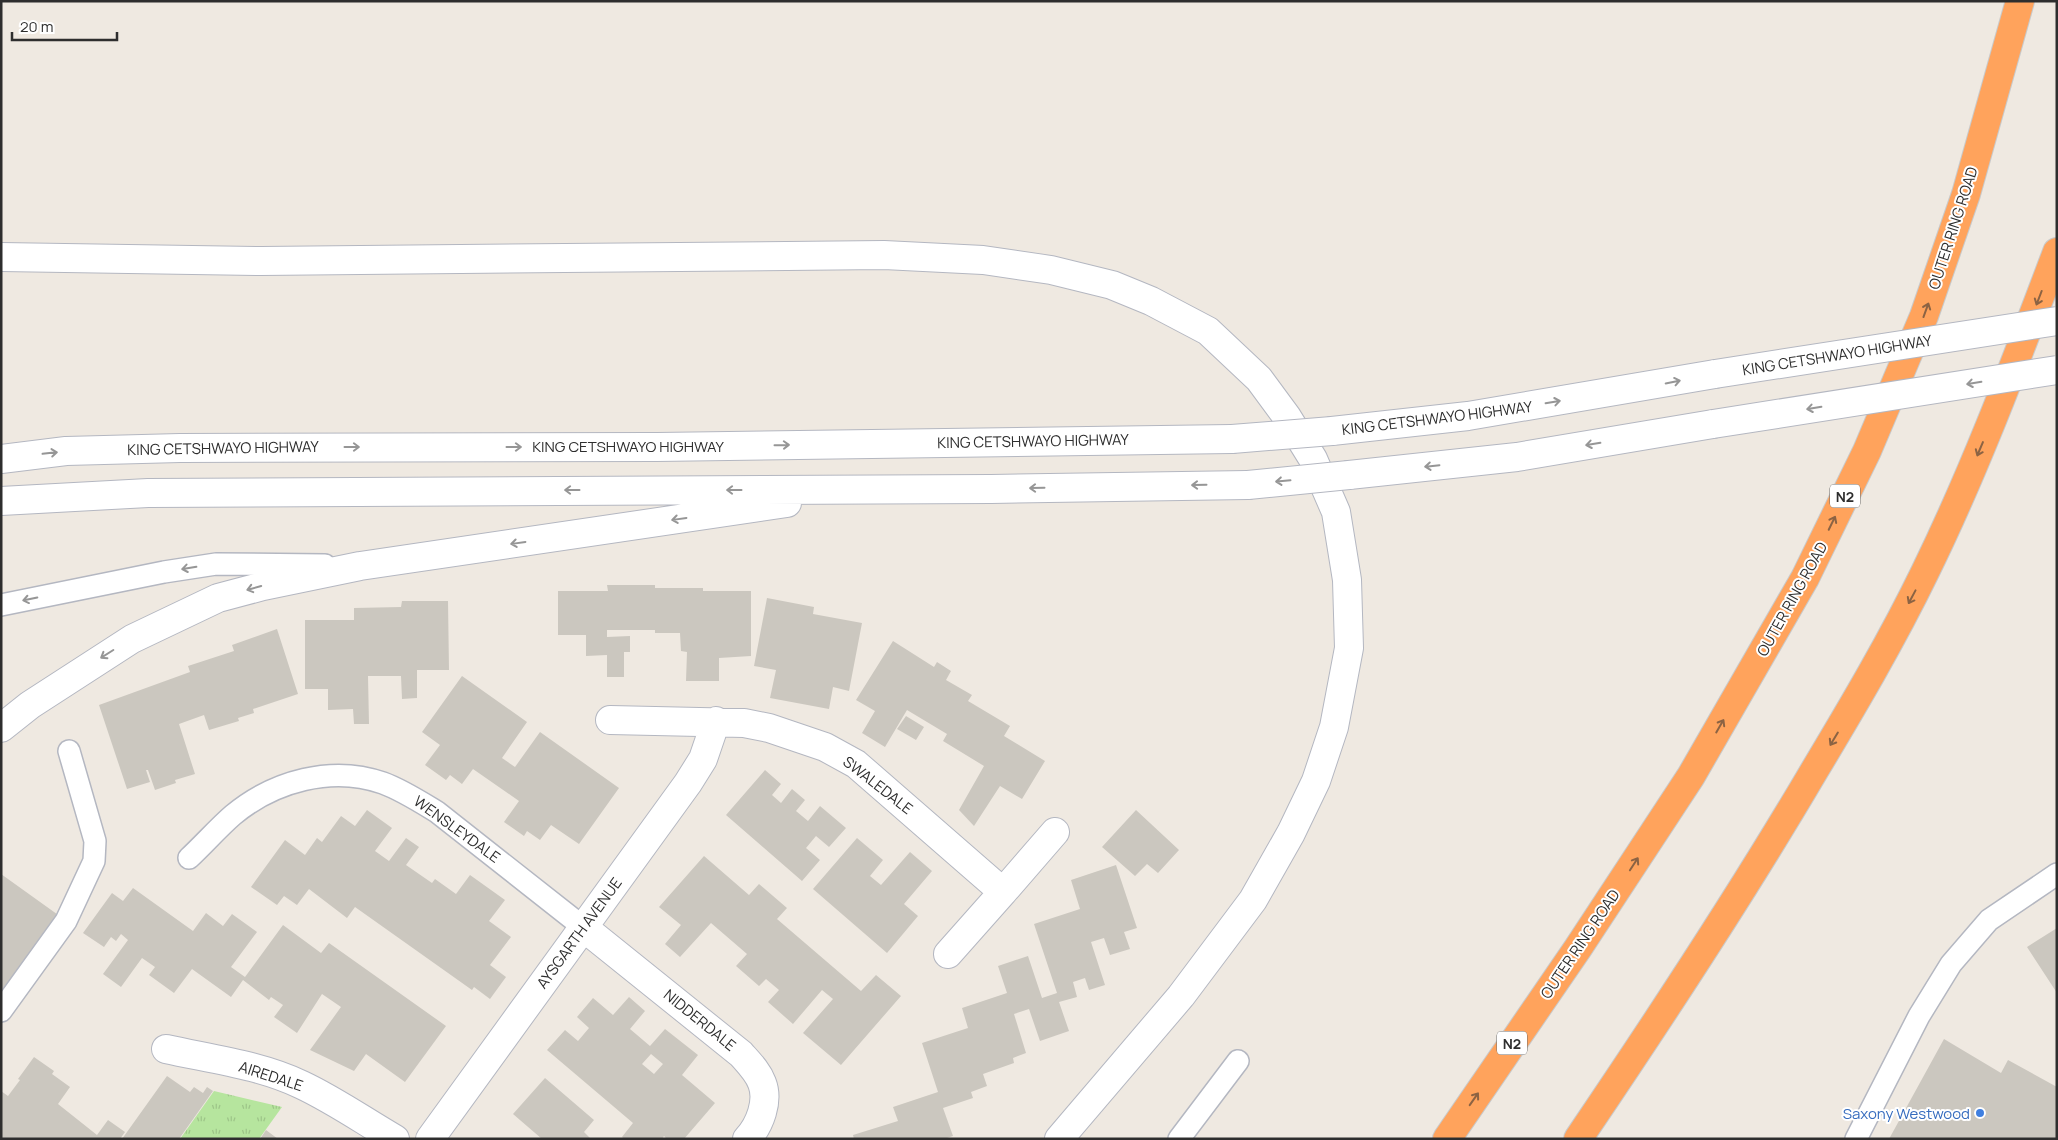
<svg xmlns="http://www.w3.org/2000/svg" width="2058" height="1140" font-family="Manrope,sans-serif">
  <defs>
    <pattern id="grass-tufts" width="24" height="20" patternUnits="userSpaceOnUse" patternTransform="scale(1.25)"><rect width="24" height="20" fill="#b6e59e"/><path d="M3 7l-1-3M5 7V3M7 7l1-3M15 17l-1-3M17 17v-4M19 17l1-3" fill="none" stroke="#9dc588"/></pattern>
  </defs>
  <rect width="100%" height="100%" fill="#efe9e1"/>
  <path fill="url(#grass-tufts)" d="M214,1091L282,1107L259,1139H180Z"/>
  <path fill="#cbc7bf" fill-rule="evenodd" d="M607,585H655V588H703V591H751V656L719,658V681H686L687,652L681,651L680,633H655V630H607V637L630,636V652H624V677H607V655L586,656V635H558V591H608Z
    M767,598L814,607L813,614L862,623L849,691L833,687L829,709L770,698L776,670L754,666Z
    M402,601H448L449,670H417V698L402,699L401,676H368L369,724H354L353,709L328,710V689H305V620H354V608L401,607Z
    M277,629L298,694L253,709L254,713L238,718L239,721L209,730L204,715L179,724L195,774L175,780L176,783L155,790L148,770H146L150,782L127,789L99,705L190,672L188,666L234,651L232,645Z
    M893,641L934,667L937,662L951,671L946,680L972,695L968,701L1010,726L1004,736L1045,761L1022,799L1000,786L974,826L959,810L984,766L943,741L947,734L907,710L885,747L862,733L875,711L856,700Z
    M462,676L527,722L502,758L515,767L540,732L619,788L579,844L551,825L540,840L527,831L524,836L504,822L519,801L473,769L462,784L450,775L446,780L425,765L440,745L422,732Z
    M906,716L924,727L916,740L897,729Z
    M765,770L781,784L772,795L781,803L792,789L805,800L796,811L808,821L820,806L846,828L829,847L816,836L806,848L820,860L802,881L726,815Z
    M367,810L392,828L375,851L389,861L406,838L419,847L406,865L432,883L435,879L456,894L470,875L505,900L489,921L511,937L490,965L506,977L490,999L474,987L472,990L355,907L347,918L309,889L297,905L284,896L277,905L251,887L285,840L305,855L317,838L322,842L341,816L355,826Z
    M1136,810L1179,850L1158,873L1147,864L1135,876L1102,847Z
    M857,838L883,860L870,876L881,885L910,852L932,871L904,904L918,916L887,953L813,889Z
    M704,856L749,895L759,884L787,908L777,919L861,991L876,975L901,996L841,1065L803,1033L833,999L822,990L793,1024L768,1002L779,990L766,979L759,986L736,966L747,954L711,923L680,957L665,944L681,925L659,907Z
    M1116,865L1137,928L1124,932L1130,949L1110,955L1104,938L1091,942L1105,985L1089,990L1085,978L1073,982L1077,997L1059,1002L1069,1031L1040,1041L1029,1009L1014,1014L1026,1053L1013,1058L1014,1063L983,1074L987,1086L971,1092L973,1098L943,1108L953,1136L944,1139H854L853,1135L898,1121L893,1107L938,1092L922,1043L968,1028L962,1008L1007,993L998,966L1028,956L1042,998L1057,993L1034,924L1080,909L1071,880Z
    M1,874L61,917L1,1000Z
    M133,888L193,931L206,913L223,926L232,914L257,932L231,967L245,977L283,925L321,953L329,943L446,1026L405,1082L366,1054L354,1071L310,1050L341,1007L322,994L297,1033L274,1017L283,1005L271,997L269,1000L243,980L231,997L192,969L174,993L149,975L155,967L142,958L121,987L103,974L128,940L121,934L116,941L111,937L104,947L83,933L112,893L123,901Z
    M2057,928V993L2027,947Z
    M629,997L645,1011L630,1029L650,1046L665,1029L698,1055L682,1075L715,1103L684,1139H667L664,1136L662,1139H624L622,1137L633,1123L547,1050L565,1030L578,1041L589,1028L577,1017L593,998L613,1015ZM651,1054L663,1064L654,1074L642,1064Z
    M1944,1039L2001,1073L2008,1060L2057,1087V1139H1889Z
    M34,1057L54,1071L52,1074L70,1087L58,1104L97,1135L108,1120L125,1132L120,1139H1V1091L8,1096L20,1080L18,1079Z
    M167,1076L190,1092L194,1087L203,1093L207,1087L213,1091L179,1139H122Z
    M545,1078L594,1120L584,1132L591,1139H542L513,1114Z
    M266,1130L278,1139H260Z"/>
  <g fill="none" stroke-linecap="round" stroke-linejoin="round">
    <g stroke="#b4b7c1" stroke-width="24">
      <path id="service" d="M1,605L164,572L216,564L325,565
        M189,858C204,844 218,828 233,815C274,781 332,765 383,783C402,790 419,801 437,812L583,927
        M1,1011L66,921L94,861L95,841L69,751
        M1179,1139L1238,1061
        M1856,1139L1919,1016L1951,964L1989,920L2057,874"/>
    </g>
    <g stroke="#b4b7c1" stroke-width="30">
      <path id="minor" d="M610,720L744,723L769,728L825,747L856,764L1003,892L1055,832
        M583,927L741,1054C749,1063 758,1072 762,1083C769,1101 760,1125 747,1139
        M948,954L1003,892
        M166,1049C211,1059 261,1065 302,1085C334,1100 364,1121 395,1139
        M430,1139L688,783L703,759L716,721"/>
    </g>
    <g stroke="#b4b7c1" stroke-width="30">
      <path id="secondary" d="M1,257L261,261L884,255L983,260L1051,270L1112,285L1151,301L1208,331L1259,379L1287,417L1313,459L1336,512L1347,580L1349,648L1334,727L1316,781L1291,833L1253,900L1181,996L1059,1139
        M1332,431L1468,416L1715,374
        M1,459L66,451L180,448L657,447L1232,439
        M1349,475L1517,457L1713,424
        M1,501L148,493L991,489L1248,485
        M1,728L30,705L132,639L218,598L263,586L360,566L787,503"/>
    </g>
    <g stroke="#c9c9c9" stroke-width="30">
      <path id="motorway" d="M1447,1139L1578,948L1691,776L1805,578L1867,451L1924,316L1966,194L2020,1
        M1578,1139C1660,1018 1740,897 1814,771C1853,706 1892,640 1925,572C1976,468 2016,360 2057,252"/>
    </g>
    <use href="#service" stroke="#fff" stroke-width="21"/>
    <use href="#minor" stroke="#fff" stroke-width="28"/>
    <use href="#secondary" stroke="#fff" stroke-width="28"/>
    <use href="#motorway" stroke="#ffa35c" stroke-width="28"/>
    <g stroke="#b4b7c1" stroke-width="30" stroke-linecap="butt">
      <path id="secondary-bridge" d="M1715,374L2057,321
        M1713,424L2057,370
        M1232,439L1332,431
        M1248,485L1349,475"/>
    </g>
    <use href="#secondary-bridge" stroke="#fff" stroke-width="28"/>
  </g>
  <defs><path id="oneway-shaft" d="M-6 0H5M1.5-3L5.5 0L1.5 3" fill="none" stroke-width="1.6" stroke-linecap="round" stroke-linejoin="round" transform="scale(1.25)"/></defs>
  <g stroke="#8c6343">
    <use href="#oneway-shaft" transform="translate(2039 298) rotate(111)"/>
    <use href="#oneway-shaft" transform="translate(1926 310) rotate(-70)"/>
    <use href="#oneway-shaft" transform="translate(1980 449) rotate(113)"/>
    <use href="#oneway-shaft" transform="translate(1832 523) rotate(-64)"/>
    <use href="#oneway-shaft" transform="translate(1912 597) rotate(118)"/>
    <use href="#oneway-shaft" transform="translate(1720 726) rotate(-60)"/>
    <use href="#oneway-shaft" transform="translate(1834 739) rotate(121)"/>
    <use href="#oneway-shaft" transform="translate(1634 864) rotate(-57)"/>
    <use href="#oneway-shaft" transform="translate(1474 1099) rotate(-55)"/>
  </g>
  <g stroke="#969696">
    <use href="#oneway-shaft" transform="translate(1673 382) rotate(-11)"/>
    <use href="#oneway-shaft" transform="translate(1974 383) rotate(171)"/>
    <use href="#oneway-shaft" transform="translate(1553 402) rotate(-9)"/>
    <use href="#oneway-shaft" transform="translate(1814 408) rotate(171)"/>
    <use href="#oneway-shaft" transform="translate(1593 444) rotate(171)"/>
    <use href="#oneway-shaft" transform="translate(782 445) rotate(-1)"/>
    <use href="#oneway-shaft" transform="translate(352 447)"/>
    <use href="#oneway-shaft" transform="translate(514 447)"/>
    <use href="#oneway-shaft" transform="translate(50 453) rotate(-6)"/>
    <use href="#oneway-shaft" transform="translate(1432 466) rotate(174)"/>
    <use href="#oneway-shaft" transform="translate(1283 481) rotate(175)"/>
    <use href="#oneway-shaft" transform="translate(1199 485) rotate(179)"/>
    <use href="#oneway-shaft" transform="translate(1037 488) rotate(179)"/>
    <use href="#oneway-shaft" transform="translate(572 490) rotate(180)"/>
    <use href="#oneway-shaft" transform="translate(734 490) rotate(180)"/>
    <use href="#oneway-shaft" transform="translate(679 519) rotate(172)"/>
    <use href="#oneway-shaft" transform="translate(518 543) rotate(172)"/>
    <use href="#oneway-shaft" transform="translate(189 568) rotate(171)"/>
    <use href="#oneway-shaft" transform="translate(254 588) rotate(164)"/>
    <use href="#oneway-shaft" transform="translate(30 599) rotate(168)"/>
    <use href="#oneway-shaft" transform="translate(107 654) rotate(148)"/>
  </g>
  <circle fill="#3f7fe0" stroke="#fff" stroke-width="2" cx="1980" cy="1113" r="5"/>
  <g text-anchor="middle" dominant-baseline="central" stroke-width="4" stroke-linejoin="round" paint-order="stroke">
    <g fill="#fff" stroke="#6d6d6d" stroke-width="1">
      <rect x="1830" y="484.5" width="30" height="23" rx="4"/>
      <rect x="1497" y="1031.5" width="30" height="23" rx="4"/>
    </g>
    <g font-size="14" font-weight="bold" fill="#2e2e2e">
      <text x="1845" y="496">N2</text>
      <text x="1512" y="1043">N2</text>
    </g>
    <g font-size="15" fill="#2e2e2e" stroke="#fff">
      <text transform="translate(1953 228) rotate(-72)">OUTER RING ROAD</text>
      <text transform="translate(1837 355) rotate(-9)">KING CETSHWAYO HIGHWAY</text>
      <text transform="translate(1437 418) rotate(-7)">KING CETSHWAYO HIGHWAY</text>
      <text transform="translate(1033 441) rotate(-1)">KING CETSHWAYO HIGHWAY</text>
      <text x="628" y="446">KING CETSHWAYO HIGHWAY</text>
      <text transform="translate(223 448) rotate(-1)">KING CETSHWAYO HIGHWAY</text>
      <text transform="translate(1792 599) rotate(-61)">OUTER RING ROAD</text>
      <text transform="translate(878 785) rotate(38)">SWALEDALE</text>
      <text transform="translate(457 829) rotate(36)">WENSLEYDALE</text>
      <text transform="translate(579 933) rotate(-54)">AYSGARTH AVENUE</text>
      <text transform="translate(1580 944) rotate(-56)">OUTER RING ROAD</text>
      <text transform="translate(700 1020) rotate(39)">NIDDERDALE</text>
      <text transform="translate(271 1076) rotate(18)">AIREDALE</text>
    </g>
    <g font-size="15" fill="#366cbe" stroke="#fff" text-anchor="end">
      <text x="1970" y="1113">Saxony Westwood</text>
    </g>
  </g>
  <rect width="2058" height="1140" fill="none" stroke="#2e2e2e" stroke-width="5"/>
  <path d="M12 32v8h105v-8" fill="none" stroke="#2e2e2e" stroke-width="2.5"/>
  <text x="20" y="32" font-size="15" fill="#2e2e2e" stroke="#ffffff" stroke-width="4" paint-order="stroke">20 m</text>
</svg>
